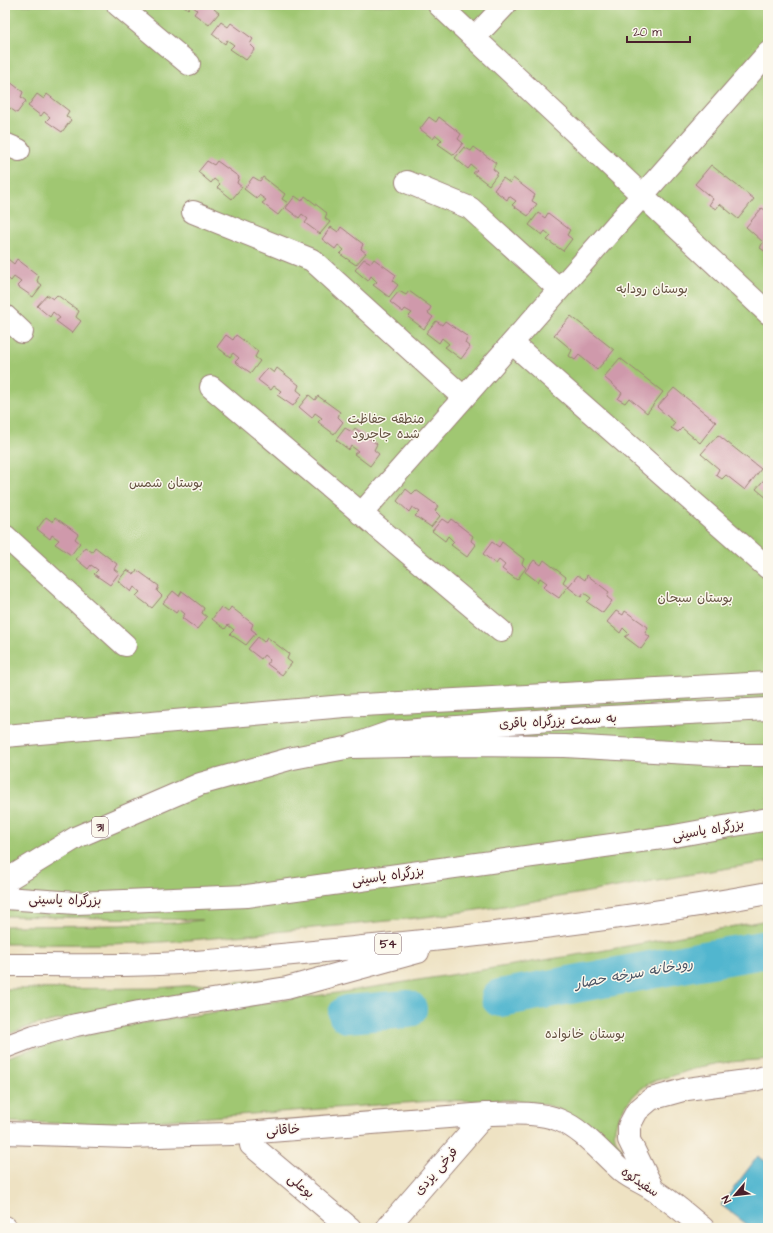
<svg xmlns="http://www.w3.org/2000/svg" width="773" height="1233" font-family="'Architects Daughter','Playpen Sans Arabic',sans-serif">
  <rect width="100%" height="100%" fill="#fbf7ec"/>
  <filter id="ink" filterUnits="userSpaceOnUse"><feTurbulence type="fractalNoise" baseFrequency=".025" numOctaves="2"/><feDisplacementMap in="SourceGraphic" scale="8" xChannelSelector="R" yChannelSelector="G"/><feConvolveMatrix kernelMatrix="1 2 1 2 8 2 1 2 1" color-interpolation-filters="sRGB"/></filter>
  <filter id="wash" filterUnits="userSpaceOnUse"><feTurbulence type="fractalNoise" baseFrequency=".012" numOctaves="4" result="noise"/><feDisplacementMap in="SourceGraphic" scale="16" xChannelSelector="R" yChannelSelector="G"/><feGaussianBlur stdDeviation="0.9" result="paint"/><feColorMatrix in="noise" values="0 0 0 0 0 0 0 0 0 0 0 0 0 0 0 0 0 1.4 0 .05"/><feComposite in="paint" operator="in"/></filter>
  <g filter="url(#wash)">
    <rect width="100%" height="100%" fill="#eee2c3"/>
    <path fill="#a0c772" stroke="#75734e" d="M5,5H768V862C653,879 540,903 425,917C388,921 351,925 313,928C257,934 201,940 144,943C98,945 51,944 5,944V926L119,925L172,923L203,920L5,916Z
      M768,920V1059C749,1061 729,1061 710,1065C697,1067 685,1072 672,1076C666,1078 660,1079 654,1081C641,1087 630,1098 623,1110C606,1136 617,1145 636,1164L633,1168L560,1110L550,1106L537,1103L512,1100L432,1101L126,1123L88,1124L5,1122V1058L31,1049L111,1028L209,1013L269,1002L330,994L595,952Z
      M289,978L189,993L149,1000L35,1025L5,1035V989L156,988Z"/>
    <path fill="#51b6cf" stroke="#4e6a7d" d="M758,1156L768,1163V1228H752L721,1205Z"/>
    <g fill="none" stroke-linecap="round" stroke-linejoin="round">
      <path stroke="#51b6cf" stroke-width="38" d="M500,998L693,962L768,949
        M347,1014L408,1009"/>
    </g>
    <g id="blocks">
      <path fill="#cf99ab" d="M183,5H216L214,9L219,13L209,25L194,14L197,10L191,5L188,9Z
        M221,22L228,27L231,23L253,39L250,44L255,49L246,60L230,49L234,45L227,40L225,44L212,34Z
        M5,78L23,92L21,97L26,101L17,113L5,105Z
        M37,94L44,99L47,94L69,111L66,116L71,120L62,132L46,121L50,117L44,112L41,116L28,106Z
        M429,117L436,122L439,117L461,134L458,139L463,143L454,155L438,144L442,140L436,135L433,139L420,129Z
        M464,147L471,151L474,147L496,163L493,169L498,173L489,185L473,173L477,170L471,165L468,169L455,158Z
        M207,161L214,165L217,161L239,177L237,183L242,187L232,199L217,187L220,184L214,179L211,183L198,172Z
        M711,165L754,199L738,219L720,204L716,209L709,205L713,199L695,184Z
        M253,177L260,181L263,177L285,194L282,199L288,203L278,215L262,203L266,200L259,195L257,199L244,189Z
        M503,178L510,183L513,178L535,195L532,201L537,204L528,216L512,205L516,201L509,196L507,200L494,190Z
        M295,196L302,201L305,196L327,213L325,218L330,222L320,234L305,223L308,219L302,214L299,218L286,208Z
        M762,208L768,212V251L766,252L760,248L763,242L746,227Z
        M538,213L545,218L548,213L570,230L567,235L572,239L563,251L547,240L551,236L545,231L542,235L529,225Z
        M331,227L338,232L341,227L363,244L361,249L366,253L356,265L340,254L344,250L338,245L335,249L322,239Z
        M8,259L14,264L17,259L39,276L37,281L42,285L33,297L17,286L21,282L14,277L11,281L5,276V263Z
        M364,259L371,263L374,259L396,275L393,281L398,285L389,297L373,285L377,282L371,276L368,281L355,270Z
        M399,291L406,295L409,291L431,307L428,313L433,317L424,329L408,317L412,313L405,309L403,312L390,302Z
        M47,295L53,299L57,295L79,311L76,317L81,321L72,333L56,321L60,318L53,312L50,317L37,306Z
        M571,316L614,350L597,370L579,355L575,360L569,356L572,350L554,335Z
        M436,321L442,325L445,321L468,337L465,343L470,347L461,359L445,347L449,344L442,338L439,343L426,333Z
        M226,335L233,340L236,335L258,351L255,357L260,361L251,373L235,362L239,358L233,353L230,357L217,347Z
        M620,358L663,392L647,413L629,398L625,403L618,399L622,393L604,377Z
        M268,368L274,373L277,368L299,385L297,390L302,394L293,406L277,395L281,391L274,386L271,390L258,380Z
        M674,388L716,422L700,443L682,428L678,432L671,428L675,423L657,407Z
        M309,395L315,400L318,396L340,412L338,417L343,422L334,434L318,422L322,418L315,413L312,418L299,407Z
        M345,428L352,432L355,428L377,444L374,450L379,454L370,466L354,454L358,451L351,446L349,450L336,440Z
        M718,435L761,469L745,490L726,475L722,479L716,475L719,469L701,454Z
        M768,475V499L756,489Z
        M406,489L412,494L416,490L438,506L435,511L440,516L431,527L415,516L419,512L412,507L409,512L397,501Z
        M46,517L53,522L55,517L78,534L75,539L80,543L71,555L55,544L59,540L52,535L50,539L37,529Z
        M442,519L448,523L451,519L473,536L471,541L476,545L467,557L451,545L454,542L448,536L445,541L432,531Z
        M492,542L499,547L502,542L524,559L522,564L526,568L517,580L502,569L505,565L499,560L496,564L483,554Z
        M85,547L92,552L95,547L117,564L114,569L119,573L110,585L94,574L98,570L91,565L88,569L76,559Z
        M534,560L541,565L544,560L566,577L563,582L568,586L559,598L543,587L547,583L540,578L538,582L525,572Z
        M127,570L134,574L137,570L159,586L157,591L162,596L152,608L136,596L140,592L134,587L131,592L118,581Z
        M578,575L585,580L587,575L609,592L607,597L612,601L603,613L587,602L591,598L584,593L581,597L568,587Z
        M173,591L179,596L182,591L204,608L202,613L207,617L197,629L182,618L185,614L179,609L176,613L163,603Z
        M221,607L228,612L231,607L253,624L251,629L256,633L246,645L230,634L234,630L228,625L225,629L212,619Z
        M616,611L623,615L625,611L648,627L645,633L650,637L641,649L625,637L629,634L623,628L620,633L607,622Z
        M258,637L264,642L267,637L289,654L287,659L292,663L282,675L267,664L270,660L264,655L261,659L248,649Z"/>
    </g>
  </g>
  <g filter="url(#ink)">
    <use href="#blocks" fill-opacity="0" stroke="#9c8077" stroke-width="1"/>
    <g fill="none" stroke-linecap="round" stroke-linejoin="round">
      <g stroke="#9c8077" stroke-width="24">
        <path id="street" d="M118,5L189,64
          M439,5L768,313
          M474,38L505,5
          M5,144L19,150
          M407,182L470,208L559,289
          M193,212L312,260L463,397
          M5,316L22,332
          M512,343L768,568
          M211,387L501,631
          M361,514L768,53
          M5,536L125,645
          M5,736L344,706L768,683
          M251,1145L350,1228
          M5,1227L6,1228
          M387,1228L486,1114"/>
      </g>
      <g stroke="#9c8077" stroke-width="24">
        <path id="secondary" d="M354,745L391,732L550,720L768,709
          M5,1133L129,1137L191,1135L232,1134L486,1114C510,1114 537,1111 559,1120C584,1130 603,1155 623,1172C632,1179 643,1183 652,1189C670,1200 687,1215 703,1228
          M653,1189L629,1140V1126L637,1111L651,1099L687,1089L754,1080L768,1076"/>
      </g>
      <g stroke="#9c8077" stroke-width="24">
        <path id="highway" d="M5,881L77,837L200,784L293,758L351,747L465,745L565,746L724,755H768
          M5,898L76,903L247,896L669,837L768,819
          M5,965C56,965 108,966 159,964C231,961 303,953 374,946C506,933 638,917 768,893
          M5,1047L34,1036L76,1025L139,1012L287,988L418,952"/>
      </g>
      <use href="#street" stroke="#fff" stroke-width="22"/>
      <use href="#secondary" stroke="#fff" stroke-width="22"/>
      <use href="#highway" stroke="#fff" stroke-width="22"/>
    </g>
  </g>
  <g text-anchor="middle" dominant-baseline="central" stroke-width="3" stroke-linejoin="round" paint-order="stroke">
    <g fill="#fbf7ec" stroke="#7f6065" stroke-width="1">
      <rect x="92" y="817" width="16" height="20" rx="3"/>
      <rect x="375" y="934" width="26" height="20" rx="3"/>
    </g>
    <g font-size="12" font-weight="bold" fill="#4a1f2b">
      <text x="100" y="827">31</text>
      <text x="388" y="944">54</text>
    </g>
    <g font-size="13" fill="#645140" stroke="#fbf7ec">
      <text x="652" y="289">بوستان رودابه</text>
      <text x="386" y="419">منطقه حفاظت<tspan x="386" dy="15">شده جاجرود</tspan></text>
      <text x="166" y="483">بوستان شمس</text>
      <text x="695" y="598">بوستان سبحان</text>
      <text x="585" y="1034">بوستان خانواده</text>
    </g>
    <g font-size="13" fill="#4a1f2b" stroke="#fbf7ec">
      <text transform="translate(558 721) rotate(-3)">به سمت بزرگراه باقری</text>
      <text transform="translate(708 830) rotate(-10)">بزرگراه یاسینی</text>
      <text transform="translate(388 876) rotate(-8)">بزرگراه یاسینی</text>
      <text transform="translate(65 900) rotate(1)">بزرگراه یاسینی</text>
      <text transform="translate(283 1130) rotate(-4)">خاقانی</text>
      <text transform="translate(436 1171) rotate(-49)">فرخی یزدی</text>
      <text transform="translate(640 1182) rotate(34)">سفیدکوه</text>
      <text transform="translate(301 1186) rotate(40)">بوعلی</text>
    </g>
    <g font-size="14" font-style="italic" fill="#4c5464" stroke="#fbf7ec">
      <text transform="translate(634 974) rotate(-10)">رودخانه سرخه حصار</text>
    </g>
  </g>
  <rect width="773" height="1233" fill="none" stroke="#fbf7ec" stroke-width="20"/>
  <g transform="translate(735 1195) rotate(242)" stroke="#fbf7ec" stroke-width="3" paint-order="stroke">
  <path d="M0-3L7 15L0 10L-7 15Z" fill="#4a1f2b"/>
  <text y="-6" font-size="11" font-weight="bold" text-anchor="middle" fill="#4a1f2b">N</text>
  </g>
  <path d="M627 36v6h63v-6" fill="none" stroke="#4a1f2b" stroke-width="2"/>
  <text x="633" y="36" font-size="12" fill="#4a1f2b" stroke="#fbf7ec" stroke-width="3" paint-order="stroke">20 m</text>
</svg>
